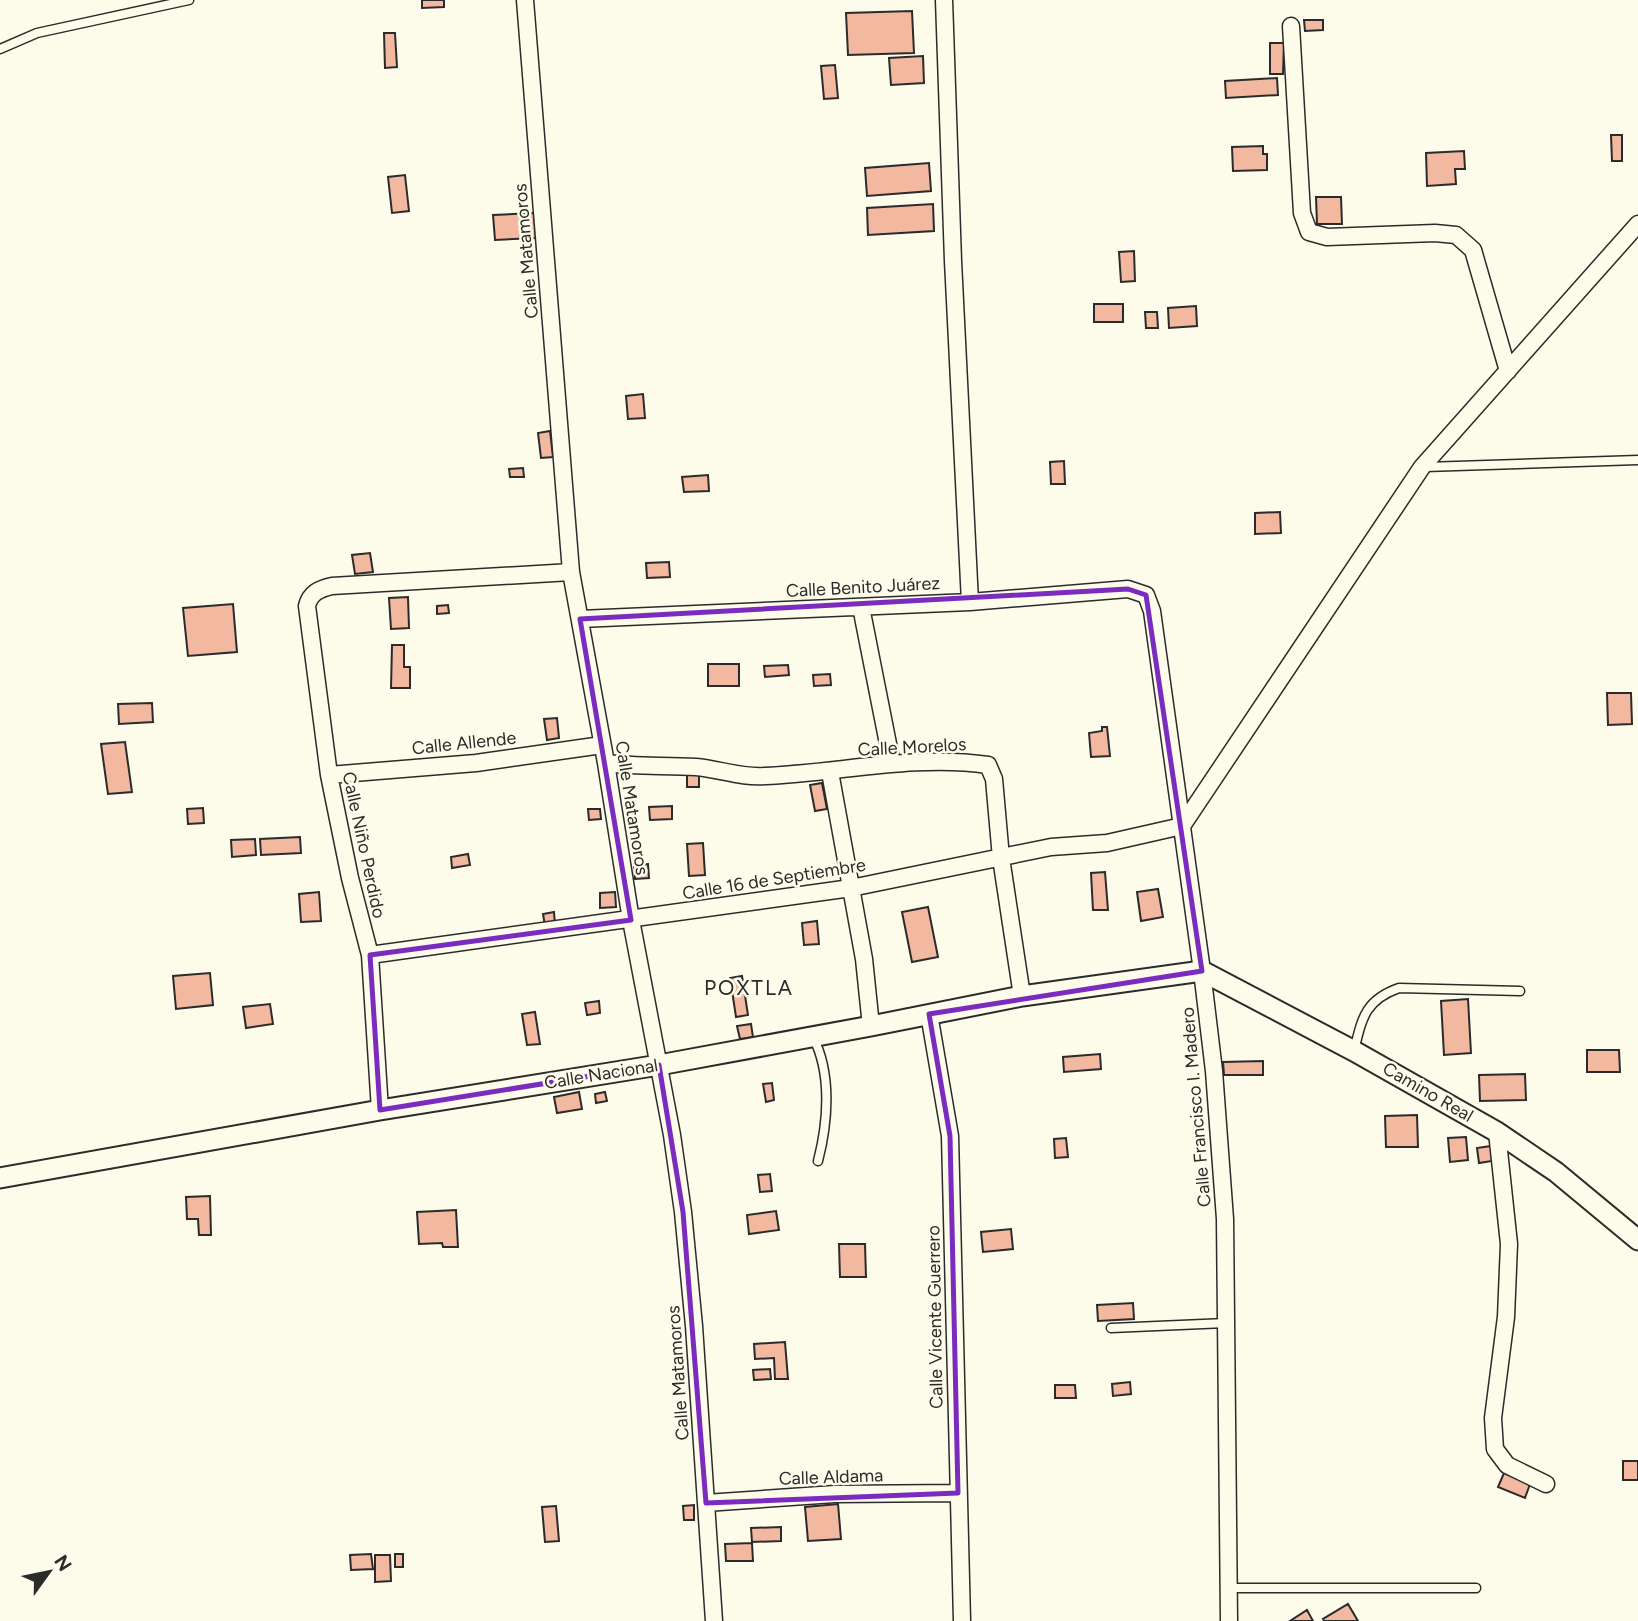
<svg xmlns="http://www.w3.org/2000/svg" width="1638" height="1621" font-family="Figtree,sans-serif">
  <rect width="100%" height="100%" fill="#fdfbea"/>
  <path fill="#f2b8a0" stroke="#2b2b2b" stroke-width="2" d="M422,0H444V7L422,8Z
    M912,11L914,53L848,55L846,13Z
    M1304,20H1323V30L1305,31Z
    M384,33H395L397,67L385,68Z
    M1270,43H1284L1283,74H1270Z
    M923,56L924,83L891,85L889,58Z
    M835,65L838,98L824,99L821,66Z
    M1277,78L1278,95L1226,98L1225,81Z
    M1611,135H1622V161H1612Z
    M1263,146V154H1267V170L1233,171L1232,147Z
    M1464,151L1465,169H1455L1456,184L1427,186L1426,153Z
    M929,163L931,191L867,196L865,168Z
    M405,175L409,211L392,213L388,177Z
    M1316,197H1341L1342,224H1317Z
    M933,204L934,231L868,235L867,208Z
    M534,213L536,238L495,240L493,215Z
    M1134,251L1135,281L1121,282L1119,252Z
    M1094,304H1123V322H1094Z
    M1196,306L1197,326L1169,328L1168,308Z
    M1145,312H1157L1158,328H1146Z
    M643,394L645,418L628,419L626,396Z
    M550,431L553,457L541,458L538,433Z
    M1064,461L1065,484H1051L1050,462Z
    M523,468L524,477H510L509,469Z
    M708,475L709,491L684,492L682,477Z
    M1280,512L1281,533L1255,534V513Z
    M370,553L373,572L355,574L352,555Z
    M669,562L670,577L647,578L646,563Z
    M408,597L409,628L391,629L389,598Z
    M233,604L237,652L188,656L183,608Z
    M448,605L449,613L437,614V606Z
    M392,645H404V667H410V688H391Z
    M708,664H739V686H708Z
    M788,665L789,675L765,677L764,666Z
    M830,674L831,685L814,686L813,675Z
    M1607,693H1631L1632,724L1608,725Z
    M152,703L153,722L119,724L118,704Z
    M557,718L559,738L547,740L544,719Z
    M1102,727H1107L1110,756L1091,757L1089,733L1102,731Z
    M125,742L132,792L108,794L101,744Z
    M687,775H699V787H687Z
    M822,783L827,809L815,811L810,785Z
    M672,806V819L650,820L649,807Z
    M203,808L204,823L188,824L187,809Z
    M588,809H600L601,819L589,820Z
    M300,837L301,853L261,855L260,839Z
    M255,839L256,855L232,857L231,840Z
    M703,843L705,875L689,876L687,844Z
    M468,854L470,865L452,868L451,857Z
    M648,864L649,878L635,879L634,865Z
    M1105,872L1108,910H1093L1091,873Z
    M1158,889L1163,917L1141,921L1137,892Z
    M319,892L321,921L301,922L299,894Z
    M615,892L616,907L600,908V893Z
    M928,907L938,957L912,962L902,912Z
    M554,912L555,925L545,926L543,914Z
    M817,921L819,944L804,945L802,923Z
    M210,973L213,1005L176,1009L173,976Z
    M742,976L748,1015L736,1017L730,978Z
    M1468,999L1471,1053L1444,1055L1441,1001Z
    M599,1001L600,1013L587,1015L585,1003Z
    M270,1004L273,1024L246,1028L243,1007Z
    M535,1012L540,1044L527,1045L522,1014Z
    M751,1024L753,1037L740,1039L737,1026Z
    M1587,1050H1619L1620,1072H1587Z
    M1100,1054L1101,1069L1064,1072L1063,1057Z
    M1263,1061V1075H1224L1223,1062Z
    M1525,1074L1526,1100L1480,1101L1479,1075Z
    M772,1083L774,1100L766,1102L763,1084Z
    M579,1092L582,1109L557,1113L554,1097Z
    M605,1092L607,1101L596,1103L595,1094Z
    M1417,1115L1418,1147H1386L1385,1116Z
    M1466,1137L1468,1160L1450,1162L1448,1138Z
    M1066,1138L1068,1157L1055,1158L1054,1139Z
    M1491,1146L1492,1161L1479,1163L1477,1148Z
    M770,1174L772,1191L760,1192L758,1175Z
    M210,1196L211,1235H199L198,1219H187L186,1197Z
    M456,1210L458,1247H443L442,1243L419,1244L417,1212Z
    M776,1211L779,1230L749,1234L747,1215Z
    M1011,1229L1013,1249L983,1252L981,1232Z
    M839,1244H865L866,1277H840Z
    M1133,1303L1134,1319L1098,1321L1097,1305Z
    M785,1342L788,1379H775L774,1358L755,1359L754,1344Z
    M770,1369L771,1379L754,1380L753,1370Z
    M1130,1382L1131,1394L1113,1396L1112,1384Z
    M1055,1385H1075L1076,1398H1055Z
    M1623,1461H1638V1480H1623Z
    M1504,1473L1530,1484L1525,1498L1498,1487Z
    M838,1504L841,1539L808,1541L805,1507Z
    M694,1505V1520H684L683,1506Z
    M556,1506L559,1541L545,1542L542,1507Z
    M781,1527V1541L752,1542L751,1528Z
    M752,1543L753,1561H726L725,1544Z
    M371,1554L373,1569L351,1570L350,1555Z
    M395,1554H403V1567H395Z
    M375,1555H390L391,1581L375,1582Z
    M1348,1604L1358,1621H1324L1323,1619Z
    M1307,1610L1313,1621H1290Z"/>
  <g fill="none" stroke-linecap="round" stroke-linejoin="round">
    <g stroke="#2b2b2b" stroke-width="11">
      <path id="service" d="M0,49L37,33L189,0
        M1425,467L1638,460
        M813,1037C832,1074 828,1122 818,1161
        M1354,1051C1362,1018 1365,1000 1399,988L1520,991
        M1111,1328L1226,1323
        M1230,1588H1476"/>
    </g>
    <g stroke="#2b2b2b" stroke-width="19">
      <path id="minor" d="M525,0L571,572L606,763L631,920L672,1135L683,1212L694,1326L714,1621
        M944,0L953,261L970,602
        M1291,26L1302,213L1309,232L1327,237L1435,233L1456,235L1473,250L1508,371
        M861,607L892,764
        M580,619L970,602L1128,589L1146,595L1152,611L1202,971L1214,1071L1225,1219L1229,1621
        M606,763C636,767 666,765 696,767C719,769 742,778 765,776C838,773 916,754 988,765L994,779L1001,858L1022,996
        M830,772L864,959L871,1026
        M329,775L476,763L602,745
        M370,955L851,888L1051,847L1107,843L1182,826L1422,467L1638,224
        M929,1014L950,1136L962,1621
        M380,1110L370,955L350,878L329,775L307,606C310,593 319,589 332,586L571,572
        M1497,1132L1509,1244L1506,1317L1493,1418L1495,1449L1507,1465L1546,1484
        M706,1503L835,1494L958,1493"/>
    </g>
    <g stroke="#2b2b2b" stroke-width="23">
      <path id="tertiary" d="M0,1178L380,1110L659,1065L871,1026L1022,996L1202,971L1354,1051L1497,1132L1556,1172L1638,1240"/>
    </g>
    <use href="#service" stroke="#fdfbea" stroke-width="8"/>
    <use href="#minor" stroke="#fdfbea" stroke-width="16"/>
    <use href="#tertiary" stroke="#fdfbea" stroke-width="19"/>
  </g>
  <path fill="none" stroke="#7b2cbf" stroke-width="5" stroke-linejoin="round" d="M1128,589L1146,595L1202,971L929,1014L950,1136L958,1493L706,1503L683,1212L659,1065L380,1110L370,955L631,920L580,619Z"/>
  <g text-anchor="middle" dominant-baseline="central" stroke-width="5" stroke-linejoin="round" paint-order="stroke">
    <g font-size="18" fill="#2b2b2b" stroke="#fdfbea">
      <text transform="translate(526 251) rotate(-95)">Calle Matamoros</text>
      <text transform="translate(863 587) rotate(-3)">Calle Benito Juárez</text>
      <text transform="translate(464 743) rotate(-6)">Calle Allende</text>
      <text transform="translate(912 747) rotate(-3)">Calle Morelos</text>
      <text transform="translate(632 808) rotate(81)">Calle Matamoros</text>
      <text transform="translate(364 845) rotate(78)">Calle Niño Perdido</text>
      <text transform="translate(774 879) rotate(-9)">Calle 16 de Septiembre</text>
      <text transform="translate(601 1074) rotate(-9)">Calle Nacional</text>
      <text transform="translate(1428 1092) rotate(30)">Camino Real</text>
      <text transform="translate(1196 1107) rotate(-95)">Calle Francisco I. Madero</text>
      <text transform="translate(935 1317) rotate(-91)">Calle Vicente Guerrero</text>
      <text transform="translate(678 1373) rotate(-94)">Calle Matamoros</text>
      <text transform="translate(831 1477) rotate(-2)">Calle Aldama</text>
    </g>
    <g font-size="21" letter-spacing="2" fill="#2b2b2b" stroke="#fdfbea">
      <text x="749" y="987">POXTLA</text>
    </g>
  </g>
  <g transform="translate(49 1572) rotate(57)" stroke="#fdfbea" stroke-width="5" paint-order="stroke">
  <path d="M0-5L12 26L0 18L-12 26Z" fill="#2b2b2b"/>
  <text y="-10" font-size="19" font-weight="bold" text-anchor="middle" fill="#2b2b2b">N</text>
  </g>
</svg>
